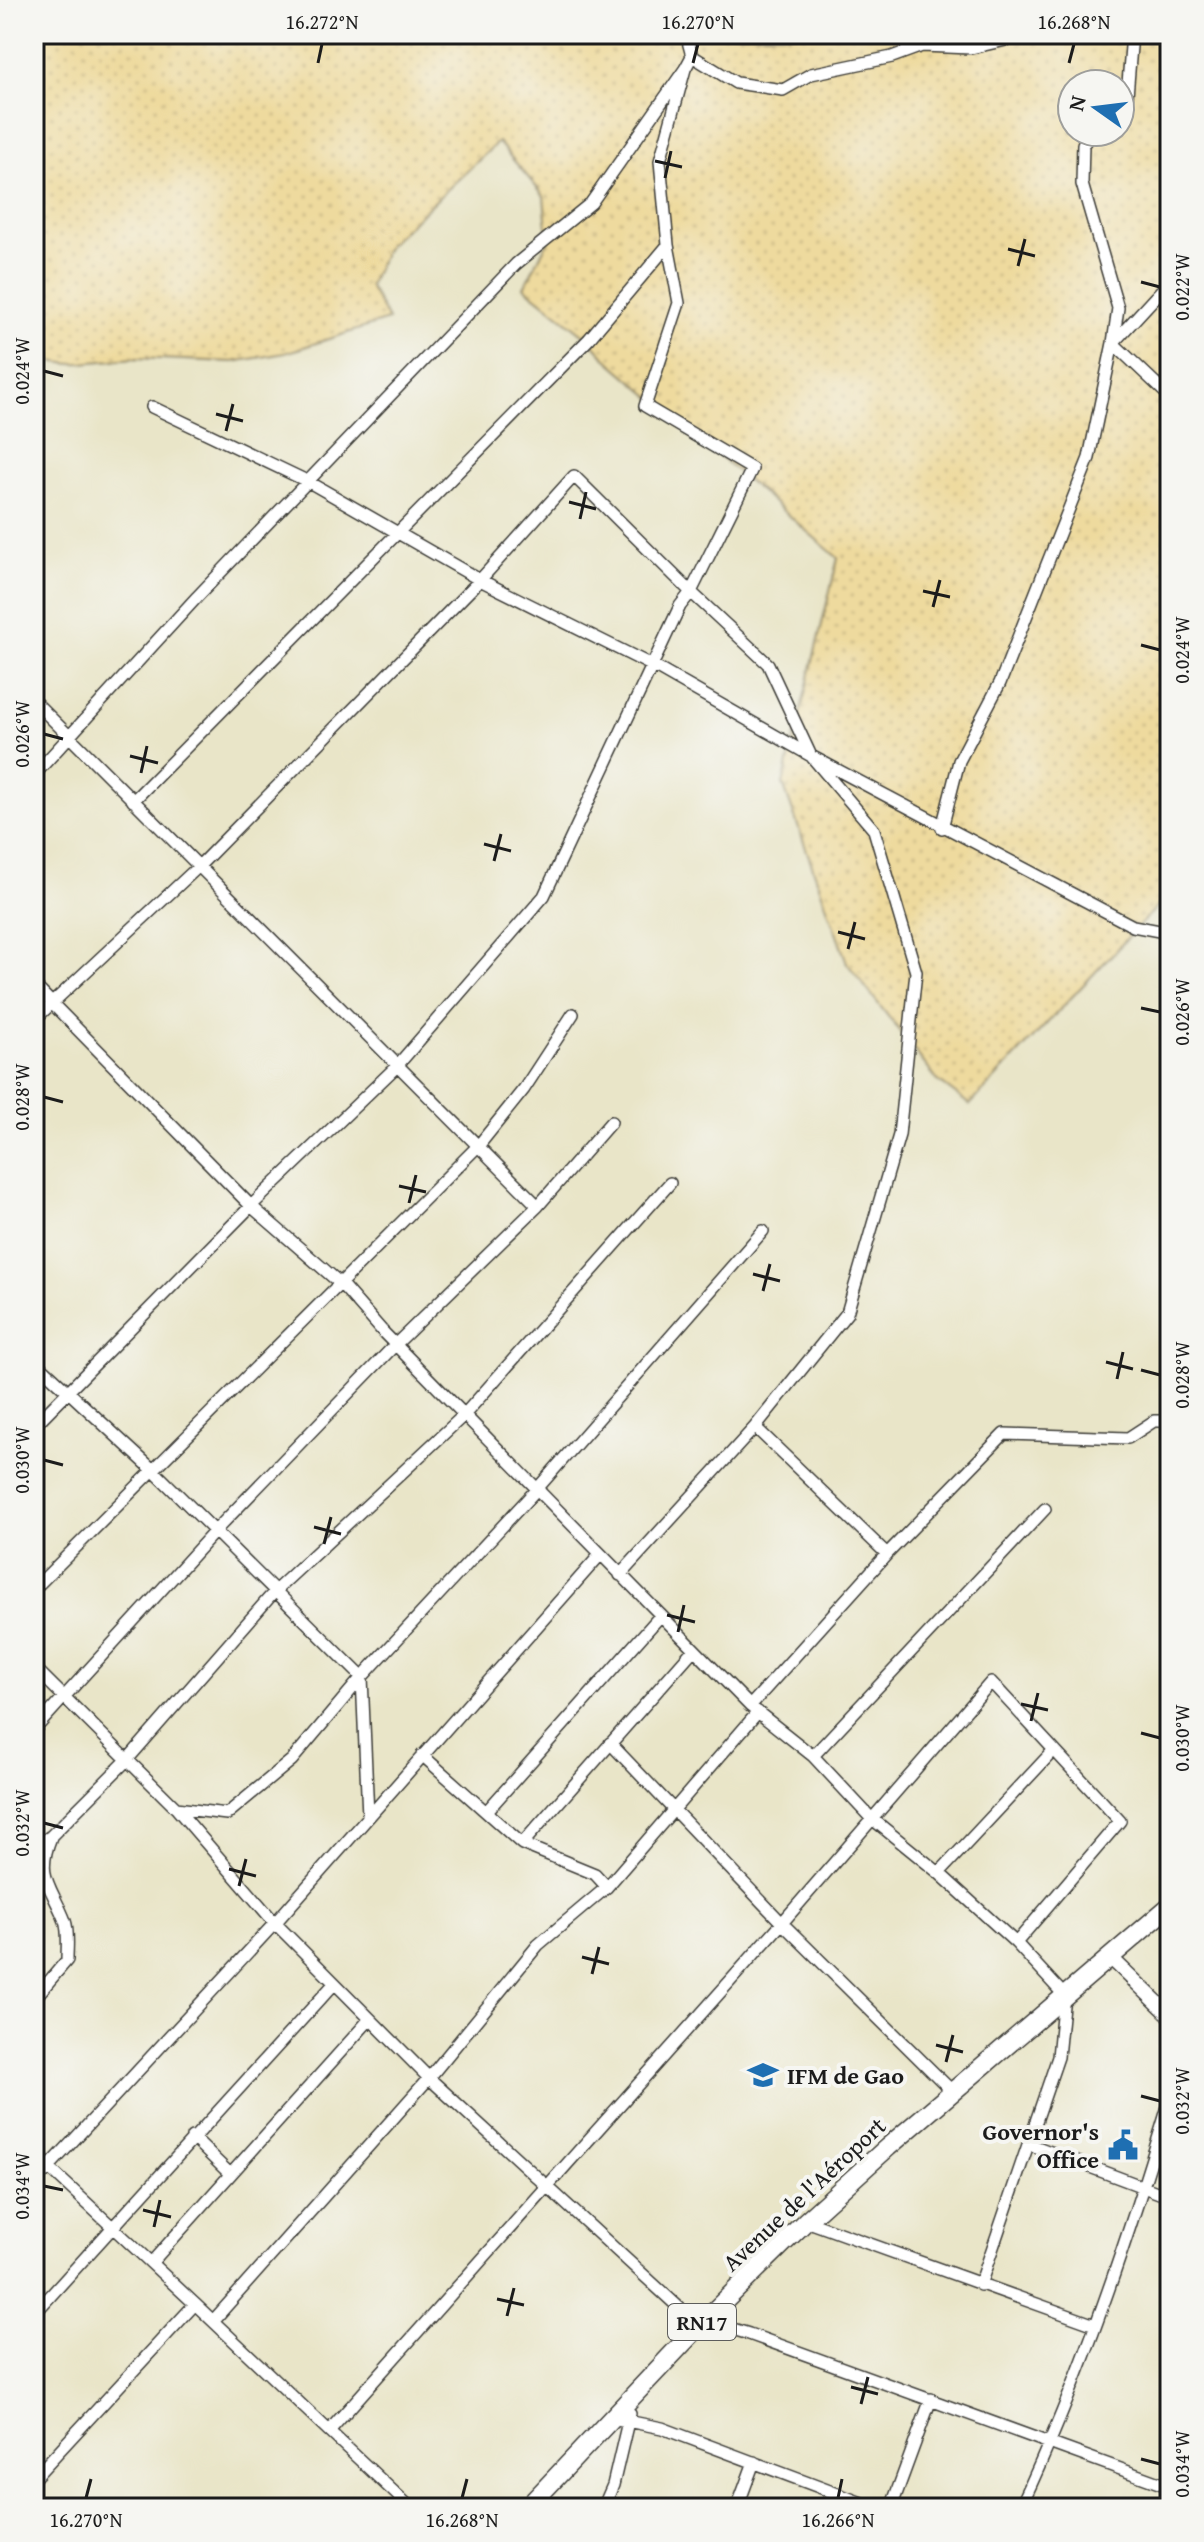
<svg xmlns="http://www.w3.org/2000/svg" width="1204" height="2542" font-family="'Gentium Book Plus',serif">
  <defs>
    <pattern id="sand-dots" width="8" height="8" patternUnits="userSpaceOnUse" patternTransform="scale(2)"><rect width="8" height="8" fill="#eeda9e"/><path d="M2 2h.1M6 6h.1" fill="none" stroke="#ccba88" stroke-width="1.8" stroke-linecap="round"/></pattern>
  </defs>
  <rect width="100%" height="100%" fill="#f6f6f2"/>
  <filter id="ink" filterUnits="userSpaceOnUse"><feTurbulence type="fractalNoise" baseFrequency=".0125" numOctaves="2"/><feDisplacementMap in="SourceGraphic" scale="16" xChannelSelector="R" yChannelSelector="G"/><feConvolveMatrix kernelMatrix="1 2 1 2 8 2 1 2 1" color-interpolation-filters="sRGB"/></filter>
  <filter id="wash" filterUnits="userSpaceOnUse"><feTurbulence type="fractalNoise" baseFrequency=".006" numOctaves="4" result="noise"/><feDisplacementMap in="SourceGraphic" scale="32" xChannelSelector="R" yChannelSelector="G"/><feGaussianBlur stdDeviation="1.8" result="paint"/><feColorMatrix in="noise" values="0 0 0 0 0 0 0 0 0 0 0 0 0 0 0 0 0 1.4 0 .05"/><feComposite in="paint" operator="in"/></filter>
  <g filter="url(#wash)">
    <rect width="100%" height="100%" fill="#e9e5c8"/>
    <path fill="url(#sand-dots)" stroke="#857b5d" stroke-width="2" fill-rule="evenodd" d="M34,34H1170V893L970,1105L937,1080L847,963L783,784L838,558L608,360L589,339L524,287L548,241L544,196L498,142L388,245L369,286L388,320L285,353L233,362L134,358L71,364L34,359ZM1072,84H1120V132H1072Z"/>
  </g>
  <g filter="url(#ink)">
    <g fill="none" stroke-linecap="round" stroke-linejoin="round">
      <g stroke="#3b3a36" stroke-width="14">
        <path id="minor" d="M692,56L736,83L783,90L811,74L892,57L922,46L971,48L1032,34
          M685,69L660,161L668,245L679,303L645,406L752,469L691,592L768,664L811,756L1133,926L1170,933
          M1120,104L1127,96L1132,34
          M1094,132L1083,144L1082,184L1118,308L1113,343L1170,397
          M152,407L309,482L480,580L655,667L811,756L874,830L916,972L899,1135L847,1313L755,1427L887,1554
          M34,701L538,1206
          M34,775L197,597L516,264L591,203L685,69L692,56L686,34
          M133,801L589,339L668,245
          M942,828L959,761L1000,683L1089,458L1113,343L1170,281
          M34,985L251,1206L342,1285L384,1333L750,1706L813,1756L870,1817L939,1873L1016,1943L1064,1995L1058,2057L980,2285
          M34,1020L198,867L480,580L574,476L691,592L680,606L544,896L396,1067L251,1206L34,1426
          M34,1360L152,1469L362,1677L368,1816
          M620,1575L755,1427
          M34,1589L479,1145L524,1089L573,1014
          M34,1667L176,1808L275,1923L429,2078L699,2326H723L749,2334L1170,2487
          M750,1706L887,1554L1004,1434L1128,1438L1154,1421H1170
          M34,1730L215,1531L395,1345L538,1206L611,1122
          M610,1743L782,1923L954,2093
          M422,1755L522,1844L694,1649
          M813,1756L1045,1509
          M176,1808L227,1814L292,1760L362,1677L537,1489L763,1231
          M486,1812L661,1615
          M522,1844L595,1874L607,1887
          M34,1847L51,1836L128,1759L276,1590L464,1415L670,1183
          M939,1873L1054,1750
          M34,1999L67,1960C67,1948 69,1932 65,1921C51,1885 35,1877 51,1837
          M192,2137L229,2173
          M1029,2144L1170,2197
          M48,2167L151,2263
          M34,2183L275,1923L600,1555
          M806,2221L1095,2325
          M195,2304L151,2263L370,2019
          M34,2314L334,1984
          M213,2321L429,2078L538,1945L607,1887L758,1712
          M612,2418L662,2428L875,2508
          M34,2478L195,2304L329,2431
          M411,2508L329,2431L782,1923L991,1682L1120,1821L1016,1943
          M603,2508L613,2485L630,2413
          M737,2508L754,2462
          M891,2508L931,2399
          M1020,2508C1082,2377 1128,2238 1170,2100"/>
      </g>
      <g stroke="#3b3a36" stroke-width="17">
        <path id="tertiary" d="M1110,1957L1170,2015"/>
      </g>
      <g stroke="#3b3a36" stroke-width="21">
        <path id="primary" d="M527,2508L699,2326L806,2221L888,2147L1170,1906"/>
      </g>
      <use href="#minor" stroke="#fff" stroke-width="11"/>
      <use href="#tertiary" stroke="#fff" stroke-width="14"/>
      <use href="#primary" stroke="#fff" stroke-width="18"/>
    </g>
  </g>
  <path fill="none" stroke="#1c1c1c" stroke-width="3" d="M318,63L322,44M693,63L698,44M1069,63L1074,44M655,161L682,167M665,178L671,151M1008,249L1035,256M1018,266L1025,239M1141,282L1160,287M44,371L63,376M216,414L243,421M226,431L233,404M569,502L596,509M580,519L586,492M923,591L950,597M933,607L940,580M1141,645L1160,650M44,734L63,739M130,756L158,763M141,773L147,746M484,844L511,851M494,861L501,834M838,932L865,939M848,949L855,922M1141,1008L1160,1012M44,1097L63,1102M399,1186L426,1192M409,1203L416,1175M753,1274L780,1281M763,1291L770,1264M1106,1362L1133,1369M1141,1370L1160,1375M1117,1379L1123,1352M44,1460L63,1465M314,1527L341,1534M324,1544L331,1517M667,1615L695,1622M678,1632L684,1605M1021,1704L1048,1710M1031,1721L1038,1693M1141,1733L1160,1738M44,1823L63,1828M229,1869L256,1876M239,1886L246,1859M582,1957L609,1964M592,1974L599,1947M936,2045L963,2052M946,2062L953,2035M1141,2096L1160,2101M44,2186L63,2190M143,2210L171,2217M154,2227L160,2200M497,2299L524,2305M507,2316L514,2288M851,2387L878,2394M861,2404L868,2377M1141,2459L1160,2464M86,2498L91,2479M462,2498L467,2479M838,2498L842,2479"/>
  <defs>
    <g id="school-bare" transform="scale(2.4)"><path d="M0-5L7-2L0 1L-7-2ZM-4 1L0 2.5L4 1V4Q0 6-4 4Z" fill="#1f6fb2" stroke="#f6f6f2" stroke-width="2.5" paint-order="stroke"/></g>
    <g id="civic-bare" transform="scale(2.4)"><path d="M-.6-6.5H3V-4.5H.6V-3L4-1V1h2V6H-6V1h2V-1L-.6-3ZM-1.2 2.5V6h2.4V2.5Z" fill="#1f6fb2" stroke="#f6f6f2" stroke-width="2.5" paint-order="stroke"/></g>
  </defs>
  <g fill-rule="evenodd">
    <use href="#school-bare" x="763" y="2075"/>
    <use href="#civic-bare" x="1123" y="2145"/>
  </g>
  <g text-anchor="middle" dominant-baseline="central" stroke-width="8" stroke-linejoin="round" paint-order="stroke">
    <rect fill="#f6f6f2" stroke="#5d5d5c" stroke-width="2" x="668" y="2304" width="68" height="36" rx="6"/>
    <g font-size="22" font-weight="bold" fill="#1c1c1c">
      <text x="702" y="2322">RN17</text>
    </g>
    <g font-size="24" font-weight="bold" fill="#1c1c1c" stroke="#f6f6f2" text-anchor="start">
      <text x="787" y="2075">IFM de Gao</text>
      <text x="1099" y="2131" text-anchor="end">Governor's<tspan x="1099" dy="28">Office</tspan></text>
    </g>
    <g font-size="24" fill="#1c1c1c" stroke="#f6f6f2">
      <text transform="translate(804 2194) rotate(-43)">Avenue de l'Aéroport</text>
    </g>
  </g>
  <rect width="1204" height="2542" fill="none" stroke="#f6f6f2" stroke-width="88"/>
  <g transform="translate(1096 108) rotate(284)"><circle r="38" fill="#f6f6f2" stroke="#9f9f9c" stroke-width="2"/>
  <path d="M0-6L14 30L0 20L-14 30Z" fill="#1f6fb2"/>
  <text y="-12" font-size="22" font-weight="bold" text-anchor="middle" fill="#1c1c1c">N</text>
  </g>
  <rect x="44" y="44" width="1116" height="2454" fill="none" stroke="#1c1c1c" stroke-width="3"/>
  <g font-size="20" text-anchor="middle" fill="#1c1c1c">
    <text x="322" y="29">16.272°N</text>
    <text x="698" y="29">16.270°N</text>
    <text x="1074" y="29">16.268°N</text>
    <text transform="translate(1182 287) rotate(-90)" y="7">0.022°W</text>
    <text transform="translate(22 371) rotate(-90)" y="7">0.024°W</text>
    <text transform="translate(1182 650) rotate(-90)" y="7">0.024°W</text>
    <text transform="translate(22 734) rotate(-90)" y="7">0.026°W</text>
    <text transform="translate(1182 1012) rotate(-90)" y="7">0.026°W</text>
    <text transform="translate(22 1097) rotate(-90)" y="7">0.028°W</text>
    <text transform="translate(1182 1375) rotate(-90)" y="7">0.028°W</text>
    <text transform="translate(22 1460) rotate(-90)" y="7">0.030°W</text>
    <text transform="translate(1182 1738) rotate(-90)" y="7">0.030°W</text>
    <text transform="translate(22 1823) rotate(-90)" y="7">0.032°W</text>
    <text transform="translate(1182 2101) rotate(-90)" y="7">0.032°W</text>
    <text transform="translate(22 2186) rotate(-90)" y="7">0.034°W</text>
    <text transform="translate(1182 2464) rotate(-90)" y="7">0.034°W</text>
    <text x="86" y="2527">16.270°N</text>
    <text x="462" y="2527">16.268°N</text>
    <text x="838" y="2527">16.266°N</text>
  </g>
</svg>
